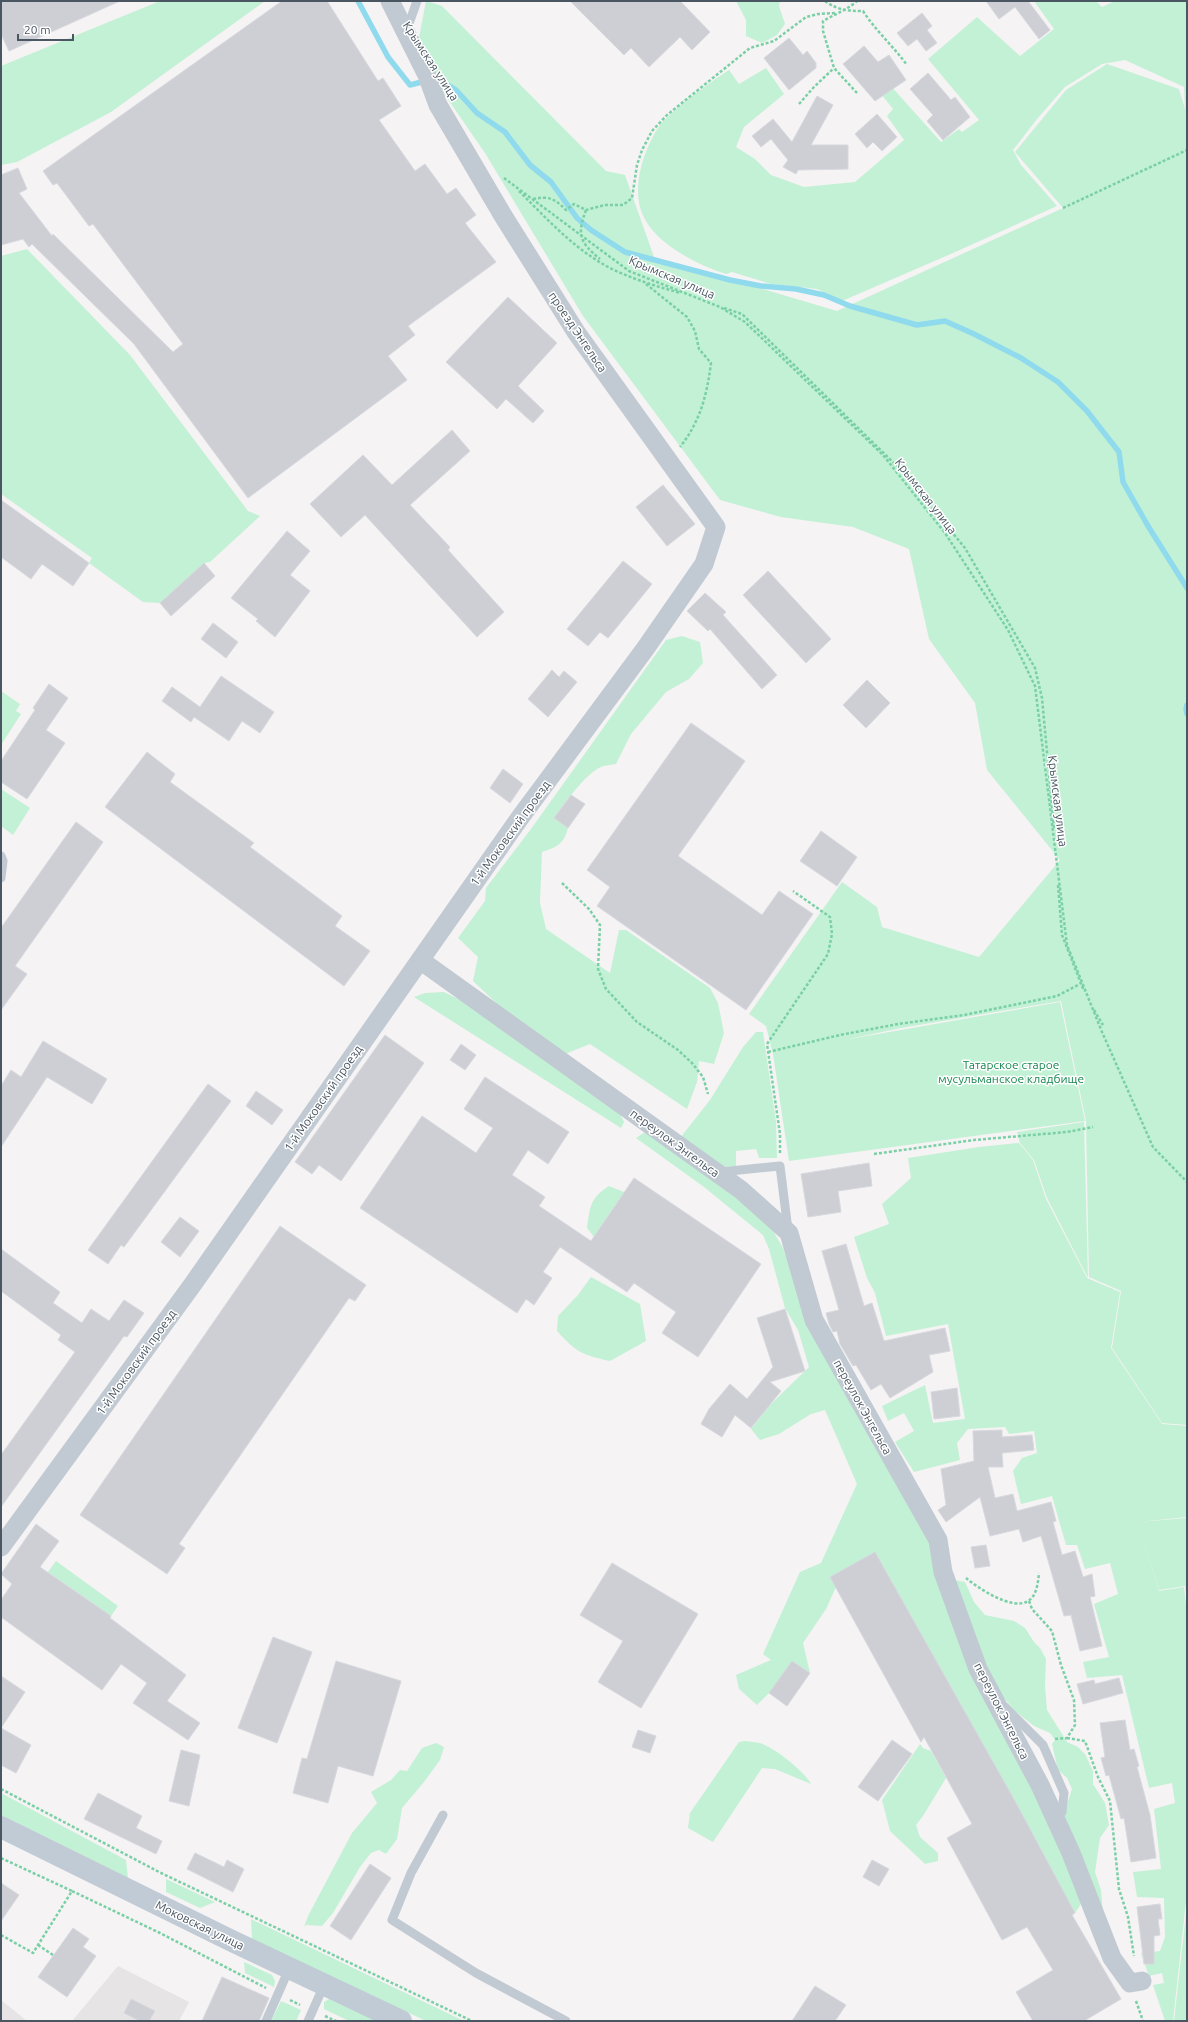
<svg xmlns="http://www.w3.org/2000/svg" width="1188" height="2022" font-family="Ubuntu,sans-serif">
  <rect width="100%" height="100%" fill="#f5f3f3"/>
  <path fill="#e6e4e5" d="M118,1966L189,2002L179,2021H72Z
    M1,2000L27,2021H1Z"/>
  <path fill="#c3f1d5" d="M160,1H265L111,112L17,162L1,165V66Z
    M426,1L442,6L606,171L625,175L654,257L837,311L1063,208L1015,152L1066,90L1107,64L1179,89L1185,109L1184,87L1125,60L1102,64L1065,87L1037,119L1013,150L1021,165L1057,206L953,253L842,301L817,289L771,284L732,272L726,274C700,266 660,246 646,221C629,194 642,153 658,128C668,112 712,81 729,70L739,84L766,68L784,94L744,127L736,147L755,159L771,175L804,187L855,182L904,140L887,116L893,109L881,94L890,85L941,142L959,129L962,132L979,120L928,59L977,17L1020,56L1054,29L1034,1H1096L1102,7L1115,1H1187V1425L1162,1423L1112,1348L1121,1291L1089,1277L1086,1121L1061,1001L901,1028L844,1040L1060,1002L1085,1121L789,1161L773,1054L766,1026L749,1014L842,882L877,907L882,927L979,957L1060,860L987,770L975,703L929,639L909,549L853,527L781,517L720,500L583,316L485,153L416,53Z
    M736,1H780L779,6L785,24L777,35L762,43L746,36V20Z
    M27,249L130,355L248,511L260,516L210,562L204,563L160,603L143,602L89,563L92,558L1,494V256Z
    M682,636L700,642L703,663L689,679L666,692L631,734L616,764C612,765 605,765 601,767C585,774 564,804 554,818L568,828C564,844 557,847 542,852L540,903L546,929L610,973L619,930H626L710,988L718,1003L724,1033L714,1064L699,1061L697,1082L687,1109L590,1044L565,1054L510,1016L473,981L478,957L458,938L485,901L486,888L531,829L666,640Z
    M1,691L20,704L16,711L21,714L1,745Z
    M1,789L30,808L13,835L1,826Z
    M444,992L462,1001L620,1114L624,1122L621,1128L414,997L425,993Z
    M756,1032H763L776,1122L777,1158H759L756,1149L736,1151V1166L723,1167L680,1138L710,1100L743,1047Z
    M1084,1122L1088,1278L1047,1198L1034,1160L1020,1143L1017,1132Z
    M645,1132L750,1208L772,1229L783,1248L805,1312L925,1528L1085,1898L1075,1913L836,1587L826,1609L803,1643L810,1673L792,1661L769,1693L757,1705L739,1689L736,1675L771,1660L763,1654L800,1572L821,1563L857,1484L825,1410L811,1414L779,1434L760,1440L751,1429L769,1406L809,1367L798,1330L785,1308L769,1249L763,1235L704,1187L636,1138Z
    M1019,1143L1033,1160L1046,1199L1087,1278L1120,1292L1111,1348L1162,1424L1187,1426V1517L1138,1522L1187,1518V1604L1185,1586L1159,1590L1141,1533L1159,1591L1184,1587L1187,1614V1892L1173,2021H1165L1153,1985L1164,1983L1162,1973L1149,1976L1141,1953L1160,1951L1165,1937L1164,1898L1137,1897L1133,1872L1161,1869L1154,1809L1175,1803L1172,1783L1149,1788L1122,1675L1087,1678L1083,1662L1109,1657L1094,1604L1118,1594L1110,1563L1085,1569L1077,1545H1066L1052,1496L1021,1504L1013,1471L1022,1458L1037,1453L1034,1431L1009,1434L1005,1427L968,1429L957,1443L960,1460L914,1472L895,1442L914,1431L904,1413L888,1421L882,1406L925,1385L933,1423L965,1419L948,1324L886,1336L875,1293L867,1278L854,1237L889,1224L882,1204L911,1178L908,1158L979,1147Z
    M609,1186L624,1192L594,1237L587,1228C590,1207 590,1198 609,1186Z
    M591,1277L640,1304L646,1341L610,1361C582,1355 576,1352 557,1331L558,1316L578,1295Z
    M56,1561L118,1606L111,1616L48,1572Z
    M954,1580L965,1582L974,1602L985,1615L1014,1621L1025,1628L1034,1642L1040,1648L1046,1659L1045,1686L1047,1710L1067,1742L1078,1747L1085,1754L1093,1771V1784L1105,1803L1109,1825L1100,1838L1095,1872L1101,1890L1103,1914L1063,1817L1072,1789L1067,1778L1058,1770L1052,1744L1055,1740L1050,1733L1034,1726L1015,1711L993,1685Z
    M745,1741C750,1742 756,1742 760,1743C775,1748 804,1771 811,1784L775,1769L762,1768L713,1842L688,1828L690,1813L739,1742Z
    M436,1743L444,1747L440,1760L424,1782L402,1808L397,1839L386,1854L379,1850L371,1853L360,1867L333,1913L322,1926L306,1925L304,1927L308,1916L352,1833L377,1803L371,1792L391,1780L400,1770L407,1771L422,1748Z
    M920,1744L923,1748L931,1751L946,1778L923,1816L916,1825L920,1837L938,1853V1861L925,1864L890,1831L882,1800Z
    M1,1793L126,1860L128,1878L1,1815Z
    M166,1879L215,1902L200,1908L166,1892Z
    M1187,1905V2021H1174Z
    M251,1919L464,2021H426L252,1939Z
    M244,1962L272,1975L275,1981L274,1987L245,1973Z
    M329,1999L377,2021H349L324,2009V2002Z
    M281,2001L301,2010L296,2021H271Z"/>
  <g fill="none" stroke-linecap="round" stroke-linejoin="round">
    <path stroke="#90daee" stroke-width="5.5" d="M358,1L388,57L410,85L437,78L456,90L477,113L505,132L530,165L551,182L577,218L591,230L625,252L730,280L761,286L796,289L824,295L850,306L917,325L945,321L974,334L1021,358L1058,382L1087,411L1119,452L1123,482L1148,526L1187,588
      M1187,705L1186,709L1187,714"/>
  </g>
  <path fill="#cdcfd5" stroke="#d7d9de" d="M1,1H120L9,51L1,34Z
    M282,1H327L378,81L383,78L401,106L379,120L415,171L425,164L447,194L456,188L476,215L465,223L496,262L408,326L415,335L388,356L407,380L248,498L134,344L32,244L29,247L23,239L1,245V175L18,168L27,189L19,193L52,236L53,234L173,352L183,344L93,224L89,226L57,183L53,185L43,171Z
    M570,1H680L710,32L692,50L680,37L649,67L631,48L624,55Z
    M986,1H1028L1050,30L1039,39L1015,7L999,19Z
    M922,13L932,26L927,30L937,43L926,51L917,39L908,46L897,33Z
    M789,38L803,55L807,51L816,63V68L789,90L764,58Z
    M864,46L878,62L889,55L906,80L875,101L843,64Z
    M928,73L951,100L955,97L970,117L943,140L927,121L933,115L910,89Z
    M817,96L833,105L811,145H848V169L798,170L796,174L783,167L788,160L771,139L761,147L752,136L773,119L792,142Z
    M877,114L897,137L882,151L873,142L867,148L855,134Z
    M508,297L557,343L518,386L544,411L533,423L506,399L497,409L446,362Z
    M452,430L470,451L410,505L450,547L448,550L504,612L477,637L365,515L341,537L310,504L363,455L392,485Z
    M663,485L695,524L667,546L636,507Z
    M1,500L89,563L73,586L42,564L31,579L1,557Z
    M287,531L310,551L290,575L310,591L275,637L256,621L258,619L231,598Z
    M623,561L652,584L608,638L600,632L588,646L567,629Z
    M204,563L215,576L171,616L160,603Z
    M768,571L831,639L806,663L743,595Z
    M705,593L726,612L723,615L777,675L762,689L710,629L708,631L687,611Z
    M213,623L238,642L226,658L201,639Z
    M552,670L559,677L564,671L577,682L548,717L528,699Z
    M221,676L274,712L260,733L242,721L229,741L194,717L191,722L162,701L172,687L200,707Z
    M867,680L890,703L866,728L843,705Z
    M49,684L68,698L46,730L65,743L27,799L1,782V761L35,710L33,708Z
    M691,723L745,761L678,856L762,915L779,891L813,914L746,1010L597,906L610,887L587,870Z
    M147,752L175,774L170,782L254,843L250,847L342,916L335,926L370,951L344,986L105,807Z
    M503,769L523,784L510,803L490,788Z
    M571,795L585,804L568,828L554,818Z
    M76,822L103,842L15,966L27,974L1,1010V928Z
    M821,831L857,857L837,886L800,861Z
    M385,1035L424,1063L341,1181L319,1165L312,1174L295,1162Z
    M43,1041L107,1079L92,1104L47,1077L1,1147V1086L11,1070L21,1077Z
    M461,1044L476,1055L465,1070L450,1060Z
    M485,1077L569,1132L548,1164L528,1150L512,1175L545,1197L539,1206L591,1241L634,1178L761,1264L698,1357L662,1333L676,1312L634,1283L627,1292L560,1247L543,1272L552,1278L534,1305L526,1299L517,1313L360,1208L422,1116L476,1153L493,1128L464,1109Z
    M208,1084L231,1101L124,1247L121,1245L108,1264L88,1250Z
    M256,1091L283,1110L272,1125L246,1106Z
    M869,1163L872,1186L838,1191L841,1212L808,1217L801,1174Z
    M180,1217L199,1231L180,1257L161,1242Z
    M280,1226L366,1285L355,1301L349,1298L179,1544L185,1548L167,1574L80,1515Z
    M846,1244L864,1306L872,1303L884,1341L945,1328L950,1351L929,1355L933,1372L890,1398L881,1384L871,1390L856,1365L853,1366L840,1344L837,1331L833,1332L829,1324L826,1313L839,1310L822,1251Z
    M1,1249L60,1292L53,1303L82,1323L91,1309L109,1321L124,1300L144,1313L127,1337L124,1336L1,1507V1455L75,1352L58,1340L61,1335L1,1291Z
    M785,1309L805,1371L770,1382L781,1391L751,1428L735,1415L722,1437L701,1424L709,1409L730,1384L747,1399L773,1367L757,1318Z
    M957,1388L960,1416L934,1419L931,1392Z
    M1002,1430V1437L1032,1435L1034,1450L1002,1453L1003,1467H988L995,1498L1013,1494L1017,1511L1051,1502L1056,1521L1053,1522L1062,1555L1075,1551L1083,1577L1092,1574L1095,1596L1090,1597L1102,1646L1080,1651L1071,1615L1064,1616L1041,1536L1023,1542L1019,1529L990,1536L980,1497L946,1522L938,1510L946,1505L941,1469L974,1461L973,1431Z
    M36,1524L59,1541L40,1567L111,1616L110,1618L186,1675L167,1701L200,1723L188,1740L133,1703L147,1683L121,1664L102,1690L1,1617V1600L12,1584L1,1574Z
    M986,1545L990,1566L975,1568L971,1547Z
    M875,1552L1015,1801L1075,1913L1072,1915L1121,1999L1084,2021H1033L1016,1992L1053,1970L1027,1927L1002,1940L947,1838L972,1824L924,1737L921,1742L830,1577Z
    M612,1563L698,1614L641,1708L598,1682L623,1641L580,1615Z
    M273,1637L312,1652L277,1743L238,1728Z
    M336,1661L401,1681L373,1776L338,1766L328,1803L293,1793L302,1758L307,1759Z
    M792,1661L810,1673L787,1706L769,1693Z
    M1,1676L25,1692L1,1728Z
    M1119,1678L1123,1693L1083,1704L1077,1684L1094,1680L1095,1684Z
    M1125,1720L1130,1750L1134,1749L1139,1766L1137,1767L1150,1815L1156,1858L1131,1862L1124,1818L1121,1819L1109,1775L1106,1776L1101,1758L1105,1757L1100,1723Z
    M1,1728L31,1745L16,1773L1,1765Z
    M638,1730L656,1736L650,1753L632,1747Z
    M892,1740L912,1754L878,1801L858,1787Z
    M181,1750L200,1755L189,1806L169,1801Z
    M98,1793L142,1816L136,1828L162,1841L156,1854L84,1819Z
    M195,1853L224,1867L227,1860L244,1869L233,1892L187,1869Z
    M872,1860L889,1869L879,1886L863,1877Z
    M370,1864L391,1878L351,1940L330,1926Z
    M1,1883L19,1895L1,1921Z
    M1160,1904L1162,1919H1158L1160,1935L1154,1936V1964H1144L1137,1907Z
    M73,1928L89,1939L83,1947L96,1956L67,1997L38,1977Z
    M222,1977L269,1998L259,2021H202Z
    M815,1986L846,2005L835,2021H792Z
    M131,1999L155,2011L149,2021H140L124,2013Z"/>
  <g fill="none" stroke-linecap="round" stroke-linejoin="round">
    <path stroke="#7ad0a6" stroke-width="2.5" stroke-dasharray="3 2" stroke-linecap="butt" d="M825,1C837,10 848,11 863,11C876,31 893,46 907,65
      M857,93L834,68L823,31V21C835,14 847,10 857,1
      M799,104L814,87L834,68
      M504,178L629,271L720,307L745,322L883,455L945,533L1008,630L1035,686L1067,945L1102,1032L1153,1147L1187,1182
      M519,191C548,220 577,252 614,270C636,280 658,287 681,293
      M533,199C549,196 554,198 566,210L574,204L586,210L605,205H623L632,198L637,165L642,150L652,131L667,115L750,48L774,41L806,17L818,14L836,13
      M1063,208L1187,150
      M586,210C577,234 579,242 600,259
      M646,284L687,317L695,331L699,349L711,363C707,395 700,422 680,447
      M724,308L742,314L901,470L965,548L1035,668L1042,698L1054,828
      M562,883L589,909L600,925L598,969L606,989L637,1022L678,1050L692,1063L703,1077L708,1094
      M1058,885L1062,935L1084,991
      M1094,1010L1103,1025
      M768,1052L840,1035L898,1024L964,1015L1057,996L1080,984
      M780,1153V1134L767,1044L828,954L832,934L830,917L793,891
      M874,1154L974,1140L1067,1132L1093,1127
      M966,1578C978,1588 1012,1611 1028,1601C1037,1596 1038,1582 1039,1573
      M1029,1601L1032,1609L1052,1631L1061,1665L1074,1700L1075,1725L1067,1738L1055,1739
      M1067,1738L1085,1741L1098,1777L1110,1801L1119,1889L1128,1917L1134,1956
      M1,1789L161,1873L472,2021
      M1,1858L72,1891
      M1,1935L33,1953L72,1891L160,1933L266,1988
      M38,1945L53,1955
      M290,2000L300,2005
      M1136,2001L1143,2021
      M325,2016L336,2021"/>
    <path stroke="#c1cad2" stroke-width="9" d="M406,32L417,1
      M1,856L3,861L1,878
      M720,1172L780,1166L788,1230
      M1005,1707L1043,1745L1064,1793L1062,1812L1054,1814
      M443,1815L411,1873L392,1920L476,1973L566,2021
      M266,2021L289,1969
      M308,2021L324,1985"/>
    <path stroke="#c1cad2" stroke-width="19" d="M420,960L741,1190L789,1233L814,1320L938,1540L943,1572L978,1669L1040,1785L1071,1853L1112,1958L1130,1983L1142,1981
      M1,1547L193,1284L519,819L645,649L704,564L716,527L576,332L502,214L438,105L427,75L390,1"/>
    <path stroke="#c1cbd6" stroke-width="22" d="M1,1827L230,1940L401,2021"/>
  </g>
  <g text-anchor="middle" dominant-baseline="central" stroke-width="3" stroke-linejoin="round" paint-order="stroke">
    <g font-size="12" fill="#4a5661" stroke="#fff">
      <text transform="translate(431 61) rotate(57)">Крымская улица</text>
      <text transform="translate(672 277) rotate(23)">Крымская улица</text>
      <text transform="translate(578 332) rotate(56)">проезд Энгельса</text>
      <text transform="translate(926 496) rotate(52)">Крымская улица</text>
      <text transform="translate(1058 801) rotate(83)">Крымская улица</text>
      <text transform="translate(510 833) rotate(-54)">1-й Моковский проезд</text>
      <text transform="translate(323 1098) rotate(-55)">1-й Моковский проезд</text>
      <text transform="translate(675 1143) rotate(36)">переулок Энгельса</text>
      <text transform="translate(136 1362) rotate(-54)">1-й Моковский проезд</text>
      <text transform="translate(863 1407) rotate(61)">переулок Энгельса</text>
      <text transform="translate(1002 1711) rotate(63)">переулок Энгельса</text>
      <text transform="translate(200 1925) rotate(26)">Моковская улица</text>
    </g>
    <g font-size="12" fill="#17864f" stroke="#fff">
      <text x="1011" y="1064">Татарское старое<tspan x="1011" dy="14">мусульманское кладбище</tspan></text>
    </g>
  </g>
  <rect width="1188" height="2022" fill="none" stroke="#4a5661" stroke-width="4"/>
  <path d="M18 34v6h55v-6" fill="none" stroke="#4a5661" stroke-width="2"/>
  <text x="24" y="34" font-size="12" fill="#4a5661" stroke="#ffffff" stroke-width="3" paint-order="stroke">20 m</text>
</svg>
